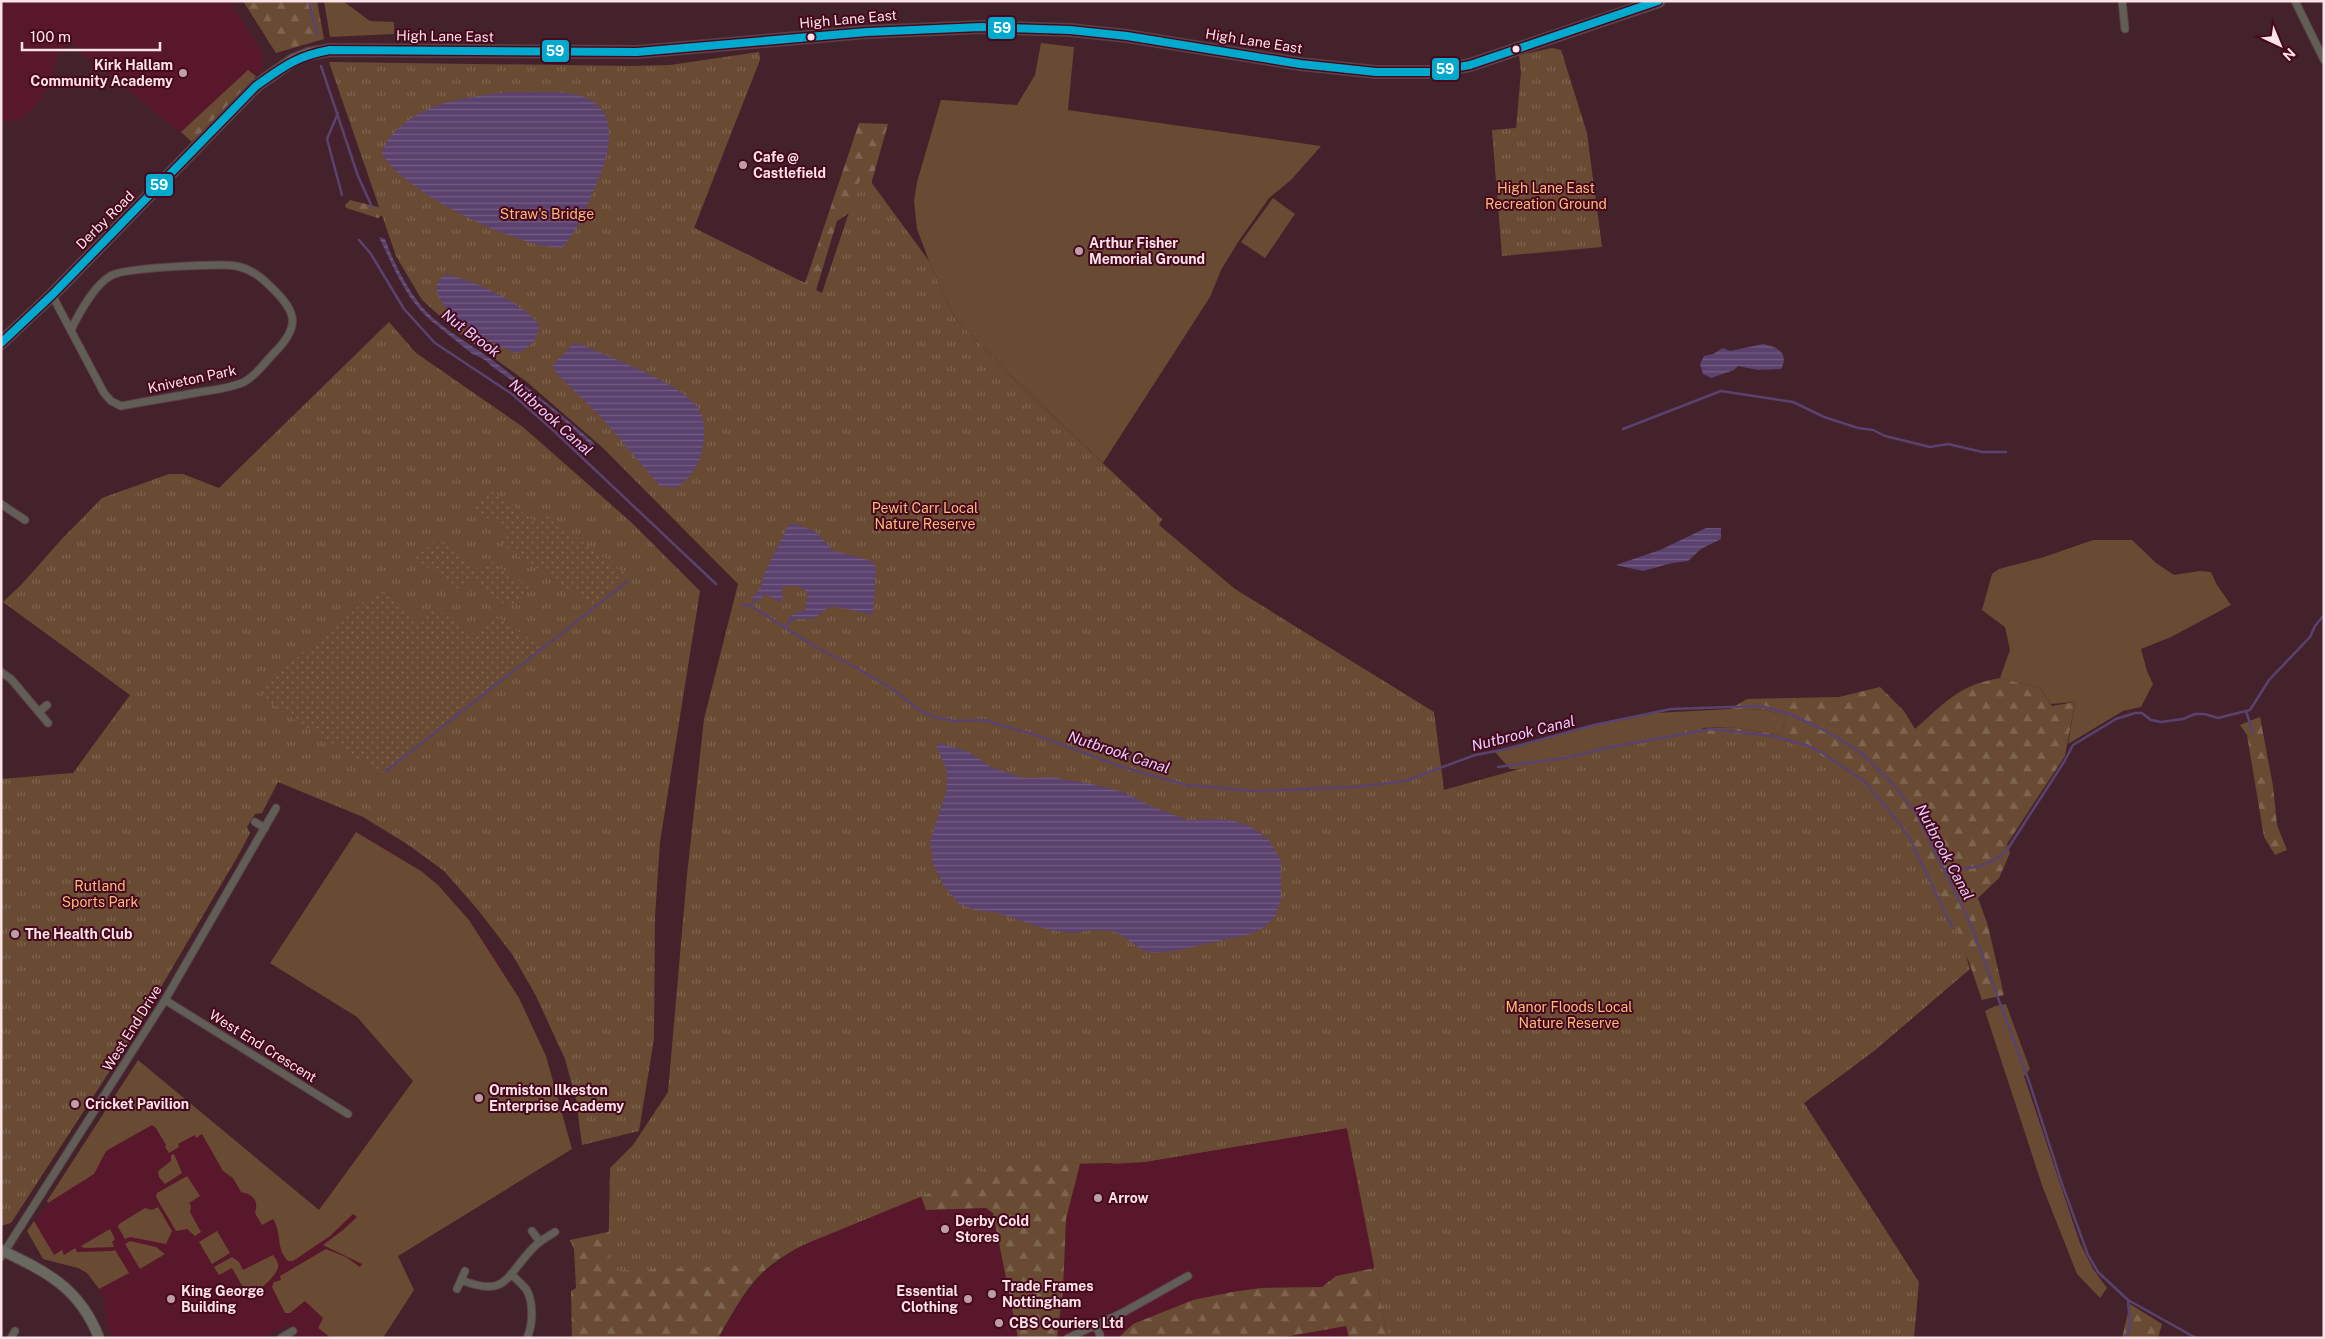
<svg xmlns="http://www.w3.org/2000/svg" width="2325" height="1339" font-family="'Public Sans',sans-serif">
  <defs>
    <pattern id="forest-firs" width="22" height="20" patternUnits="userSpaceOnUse" patternTransform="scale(1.25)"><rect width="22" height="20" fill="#684b32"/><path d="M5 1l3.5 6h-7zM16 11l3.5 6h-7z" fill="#7e6550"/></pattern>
    <pattern id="park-tufts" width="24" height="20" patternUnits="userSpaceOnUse" patternTransform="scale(1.25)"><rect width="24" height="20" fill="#684b32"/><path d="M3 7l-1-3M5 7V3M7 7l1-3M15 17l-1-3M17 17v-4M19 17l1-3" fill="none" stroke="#7e6550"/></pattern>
    <pattern id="garden-dots" width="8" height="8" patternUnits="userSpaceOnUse" patternTransform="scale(1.25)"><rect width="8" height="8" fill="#684b32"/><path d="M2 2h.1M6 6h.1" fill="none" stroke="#7e6550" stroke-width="1.8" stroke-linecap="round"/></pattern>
    <pattern id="water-rules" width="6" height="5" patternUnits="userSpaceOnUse" patternTransform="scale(1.25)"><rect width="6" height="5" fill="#5b426e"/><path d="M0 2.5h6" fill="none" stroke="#735d83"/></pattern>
  </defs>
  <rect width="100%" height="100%" fill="#44222c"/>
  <path fill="#59172b" d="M1,1H230L263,54L262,70L192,142L70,43L56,57L53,78L38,103L21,120L1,121Z
    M356,832L392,852L438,885L468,920L492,953L519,998L546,1056L572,1149L398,1256L414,1290L383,1338H297L289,1324L263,1338H111L103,1306L105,1301L94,1280L78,1268L43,1259L27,1231L48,1203L47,1201L138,1060L318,1210L413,1081L357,1017L270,963Z
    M1347,1128L1375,1269L1336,1276L1349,1338H1057L1063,1290L1066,1219L1080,1164L1144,1162Z
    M922,1196L926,1210L986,1208L993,1213L1018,1338H718L741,1300L763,1272L803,1245Z"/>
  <path fill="#684b32" d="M324,1H343L370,21L394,22V34L330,37Z
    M1041,43L1074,47L1068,110L1321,146L1291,180L1269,198L1238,242L1221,270L1210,297L1103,463L1016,381L955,318L929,261L917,229L914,201L917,182L941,100L1017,105L1035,75Z
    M1273,198L1295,214L1265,258L1241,242Z
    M2093,540H2132L2156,563L2174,575L2200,571L2211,572L2217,585L2231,605L2171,637L2141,649L2147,671L2153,684L2141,707L2123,711L2068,744L2075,702L2051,704L2040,688L2000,678L2010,650L2005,627L1982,610L1992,574L1999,569L2044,557Z
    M1730,709C1749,709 1769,708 1786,717L1781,735L1730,727L1703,728L1686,741L1517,769H1510L1495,752L1599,724L1655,713Z
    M356,832L421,871L438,885L469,920L519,998L546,1056L572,1149L398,1256L414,1290L383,1338H331L318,1328L323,1318L305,1301L290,1313H285L272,1287L274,1282L281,1280L280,1276L326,1249L346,1257L360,1267L362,1264L323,1245L343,1230L357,1217L353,1214L330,1236L293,1261H288C275,1247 283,1236 273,1219L262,1225L255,1213C259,1201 253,1194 241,1192L233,1178L223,1171L202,1134L196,1138L195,1135L178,1144L179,1147L169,1153L165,1147L166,1145L156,1128L152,1125L106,1151L94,1174L48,1203L47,1201L138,1060L319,1210L413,1081L357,1017L270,963Z
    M2006,1004L2030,1069L2024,1076L2080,1243L2093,1269L2107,1288L2100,1298L2077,1274L2043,1188L1985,1011L1995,1006Z
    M174,1154L182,1173L165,1184L159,1177L158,1171L171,1161V1155Z
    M187,1176L200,1196L189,1203L191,1206L190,1212L201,1232L195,1236L187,1229L176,1231L156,1197L157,1193Z
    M158,1207L172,1231L166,1244L130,1237L125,1239L118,1227L119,1224L145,1208L152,1210Z
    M34,1221L54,1255L62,1250L64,1255L75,1248L77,1252L112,1251L115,1250L129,1273L99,1289L87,1273L78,1268L43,1259L27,1231Z
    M110,1229L115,1239L112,1242L114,1247L84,1248L81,1246Z
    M217,1231L230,1253L212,1264L199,1242Z
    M130,1241L156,1247L165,1254L140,1269L125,1244Z
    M273,1255C275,1258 279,1262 278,1267C277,1276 257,1292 249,1298L232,1268L219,1275L214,1267L232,1257L239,1262L243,1270Z"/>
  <path fill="url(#forest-firs)" d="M243,1H317L324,39L276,53Z
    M248,70L256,76L192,142L181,132Z
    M859,123L888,124L866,202L837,221L792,370L694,228L805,283Z
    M350,200L390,210L378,218L346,208L345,205Z
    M2000,678L2040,688L2052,706L2075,702L2065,756L2007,844L2010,853L1999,878L1978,898L1988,926L2004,995L1982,1000L1969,962L1939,902L1686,741L1685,730L1730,727L1781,735L1786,717C1769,708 1749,709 1730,709L1747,699L1839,697L1880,687L1904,711L1915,729C1945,703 1958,685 2000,678Z
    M2260,717L2273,786L2277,825L2287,850L2275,855L2264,837L2247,735L2240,725Z
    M1365,1098L1376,1276L1388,1338H1349L1346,1326L1279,1338H1118L1133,1324L1193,1300L1232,1292L1261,1288L1322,1287L1336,1276L1375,1268L1347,1128L1144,1162L1110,1164Z
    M966,1156L1080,1164L1066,1219L1063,1290L1057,1338H1018L993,1213L986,1208L926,1210L921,1196C874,1215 800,1238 763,1272C744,1290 731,1316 718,1338H572L571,1291L576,1288L574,1249L570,1240Z
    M2130,1304L2162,1324L2158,1338H2122Z"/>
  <path fill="url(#park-tufts)" d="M1552,48L1561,50L1587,133L1602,247L1502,256L1492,130L1516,128L1521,72L1519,55Z
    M759,52L760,60L694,228L822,293L863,171L929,261L955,318L1016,381L1162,519L1159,525L1235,589L1434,712L1444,790L1598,747L1734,734L1780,740L1819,754L1864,784L1912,839L1954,918L1970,969L1874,1051L1804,1103L1919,1282L1914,1338H1388L1347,1128L1144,1162L996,1166L803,1245L734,1266L608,1271L610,1168L633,1145L668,1092L687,875L704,719L738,584L603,448L527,382L459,333L422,300L396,256L329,62L632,66L670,65Z
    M389,322L416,353L523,427L631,522L700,591L660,842L655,917L654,1039L639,1131L582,1145L576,1099L565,1059L535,994L512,954L478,910L444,871L407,844L363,817L278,782L262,813L255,814L247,827L250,833L239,854L130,1040L11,1223L1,1226V779L73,773L130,695L3,602L22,584L60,541L102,498L169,474H183L219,488Z"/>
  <path fill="url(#garden-dots)" d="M492,491L535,521L544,513L627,575L592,605L500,543L510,534L472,508Z
    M438,539L480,570L490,561L529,587L510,608L472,579L461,591L414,558Z
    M379,589L419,621L434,607L472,634L495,615L541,647L381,773C359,759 267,706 258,690Z"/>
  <path fill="url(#water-rules)" d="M508,92C528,93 563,90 581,96C623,109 609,156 596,185C586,206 579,232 561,248C516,247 405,193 382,154C384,143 391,135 399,128C430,100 469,97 508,92Z
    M379,237L385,239C393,261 405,285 419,303C434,324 470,344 491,359C526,386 561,414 594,443L595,447L590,446L589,443L546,405L490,365C485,358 478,357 471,353C457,342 443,330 429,319C405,297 393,266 379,237Z
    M447,274C480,284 516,299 539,324C539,339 531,347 518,353C498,351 406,295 447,274Z
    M574,343L581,344C612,359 678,381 698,408C705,418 705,433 703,445C700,464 692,477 676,488L660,486L601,417L556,373L553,367L554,364Z
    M1763,344C1776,346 1790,353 1781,369L1758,370L1738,366L1734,370L1711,378L1703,374L1700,364L1704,356L1713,354L1723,348L1730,351Z
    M792,523L815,531L834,551L872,561L876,568L873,614C863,614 838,605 831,607C824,609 820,616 814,618C806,620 797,617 791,622L788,620L794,614L805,610L808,593C799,585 793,584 782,587L783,599L779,602L765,594L758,602L752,598L760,589L765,572L787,528Z
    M1706,528H1721V539L1701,549L1688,561L1672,563L1643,571L1616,565L1660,550Z
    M940,743L969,752L991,767L1023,778L1051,777L1097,785L1123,792L1151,806L1187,820L1215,819L1231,820L1250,826L1268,839L1281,860V899L1276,915L1265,927L1251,934L1174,951L1153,953L1142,950L1118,933L1110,931L1094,930L1072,933L1049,930L998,913L975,910L959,904L944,886L933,864L930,841L946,792L947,779L946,768L936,745Z"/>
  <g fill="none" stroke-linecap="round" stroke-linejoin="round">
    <path stroke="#5b426e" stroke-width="2.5" d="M309,1L317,35
      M321,66L358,176L372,207
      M338,113L327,139L342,195
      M359,240L371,254L404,309L435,343L512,394L554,431L716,584
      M1623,429L1721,391L1793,402L1824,417L1858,428L1873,430L1885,436L1930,447L1948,444L1982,452H2006
      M742,604L751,606L814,646L855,667L894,690L919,710L935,717L954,721L983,720L1039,736L1119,766L1186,785L1254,791L1355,787L1405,781L1475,755L1502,750L1594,725L1671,709L1761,706L1789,714L1820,728L1840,739L1865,756L1893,784L1916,813L1971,925L2030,1084L2062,1184L2088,1255L2098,1272L2128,1300L2196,1338
      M751,606L755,600
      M785,628L790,621
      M2246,711L2253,733
      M1498,767L1565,758L1611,747L1711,729L1773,736L1806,745L1821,752L1864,781L1901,825L1911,841L1952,927
      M386,771L628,581
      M1944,869C1970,869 1987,869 2007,850L2064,762L2073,745L2116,719L2135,713H2142L2151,720L2161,722L2183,719L2195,714H2205L2218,718L2250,710L2269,680L2310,637L2315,626L2324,615
      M2126,1338L2130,1326L2128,1300"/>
    <g stroke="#5b4047" stroke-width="9">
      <path id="minor" d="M2122,1L2125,29
        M2295,1L2324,60
        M52,295L104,393L111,401L121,406C147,401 174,397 200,392C214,390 231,388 244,382C256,376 265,362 274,353C301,326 297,312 271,287C261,277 251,269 236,266C218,263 131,268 115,274C97,280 79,313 71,330
        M1,504L25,520
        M1,672L11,679L48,723
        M39,712L47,705
        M255,822L265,828
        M165,1000L348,1114
        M532,1231L540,1242
        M1,1257L165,1000L276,808
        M511,1274C516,1279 522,1284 526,1289C534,1301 533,1325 527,1338
        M461,1280C507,1298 505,1277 533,1248C539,1241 547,1237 555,1232
        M457,1289L465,1271
        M1095,1324L1100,1335
        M11,1338L15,1331
        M281,1338L293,1331
        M1068,1338L1124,1312L1188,1276"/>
    </g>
    <g stroke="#5b4047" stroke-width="12">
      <path id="secondary" d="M1,1250C47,1272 80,1288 99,1338"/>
    </g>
    <g stroke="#5b4047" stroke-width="14">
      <path id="primary" d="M1,343L52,295L256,86L293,60L308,54L330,50L637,52L867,32L981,27L1070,30L1127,36L1300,64L1376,72H1431L1470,65L1659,1"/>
    </g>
    <use href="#minor" stroke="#605e57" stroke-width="7"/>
    <use href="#secondary" stroke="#6a6961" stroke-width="10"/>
    <use href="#primary" stroke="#6b655f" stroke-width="11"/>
    <g stroke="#46081d" stroke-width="11">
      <path id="bus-1" d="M1,343L52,295L256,86C283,67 296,56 330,50L637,52L867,32L981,27L1070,30L1127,36L1300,64L1376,72H1431L1470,65L1658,1"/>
    </g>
    <use href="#bus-1" stroke="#00a9ce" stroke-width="8"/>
  </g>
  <g fill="#fce3e7" stroke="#46081d" stroke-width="2">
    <circle cx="811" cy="37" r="4.5"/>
    <circle cx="1516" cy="49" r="4.5"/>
  </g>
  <g fill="#bc9fa6" stroke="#46081d" stroke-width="2">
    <circle cx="183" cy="73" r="5"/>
    <circle cx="743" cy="165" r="5"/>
    <circle cx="1079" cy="251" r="5"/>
    <circle cx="15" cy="934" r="5"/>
    <circle cx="479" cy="1098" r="5"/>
    <circle cx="75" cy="1104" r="5"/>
    <circle cx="1098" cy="1198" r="5"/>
    <circle cx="945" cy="1229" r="5"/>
    <circle cx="992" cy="1294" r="5"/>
    <circle cx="171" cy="1299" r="5"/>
    <circle cx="968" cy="1299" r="5"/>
    <circle cx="999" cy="1323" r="5"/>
  </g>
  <g text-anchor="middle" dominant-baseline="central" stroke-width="4" stroke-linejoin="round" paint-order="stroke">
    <g font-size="14" fill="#fce3e7" stroke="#46081d">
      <text transform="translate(848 19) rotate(-5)">High Lane East</text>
      <text transform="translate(445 36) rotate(1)">High Lane East</text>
      <text transform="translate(1254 41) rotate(9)">High Lane East</text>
      <text transform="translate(105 220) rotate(-45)">Derby Road</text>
      <text transform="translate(192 379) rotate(-12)">Kniveton Park</text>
      <text transform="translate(132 1028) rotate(-58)">West End Drive</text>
      <text transform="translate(263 1046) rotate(32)">West End Crescent</text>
    </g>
    <g font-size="14" font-weight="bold" fill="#fce3e7" stroke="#46081d" text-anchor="start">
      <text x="173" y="65" text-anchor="end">Kirk Hallam<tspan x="173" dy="16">Community Academy</tspan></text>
      <text x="753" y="157">Cafe @<tspan x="753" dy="16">Castlefield</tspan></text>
      <text x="1089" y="243">Arthur Fisher<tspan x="1089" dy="16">Memorial Ground</tspan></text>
      <text x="25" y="934">The Health Club</text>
      <text x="489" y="1090">Ormiston Ilkeston<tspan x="489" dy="16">Enterprise Academy</tspan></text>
      <text x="85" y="1104">Cricket Pavilion</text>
      <text x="1108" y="1198">Arrow</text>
      <text x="955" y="1221">Derby Cold<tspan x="955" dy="16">Stores</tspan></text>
      <text x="1002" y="1286">Trade Frames<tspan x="1002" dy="16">Nottingham</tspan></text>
      <text x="181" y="1291">King George<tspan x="181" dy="16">Building</tspan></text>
      <text x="958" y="1291" text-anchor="end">Essential<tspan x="958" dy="16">Clothing</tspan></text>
      <text x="1009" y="1323">CBS Couriers Ltd</text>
    </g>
    <g font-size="14" fill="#fcbd7b" stroke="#46081d">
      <text x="1546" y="188">High Lane East<tspan x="1546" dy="16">Recreation Ground</tspan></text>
      <text x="547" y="214">Straw's Bridge</text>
      <text x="925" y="508">Pewit Carr Local<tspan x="925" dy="16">Nature Reserve</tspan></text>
      <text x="100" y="886">Rutland<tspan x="100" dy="16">Sports Park</tspan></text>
      <text x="1569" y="1007">Manor Floods Local<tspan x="1569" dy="16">Nature Reserve</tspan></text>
    </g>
    <g font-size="15" font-style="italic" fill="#e5cffc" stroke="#46081d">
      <text transform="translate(471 333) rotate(37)">Nut Brook</text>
      <text transform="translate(551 417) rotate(42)">Nutbrook Canal</text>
      <text transform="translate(1523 733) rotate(-14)">Nutbrook Canal</text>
      <text transform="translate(1119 752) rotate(18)">Nutbrook Canal</text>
      <text transform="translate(1945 852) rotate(62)">Nutbrook Canal</text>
    </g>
  </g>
  <g stroke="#46081d" stroke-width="2">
    <rect x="987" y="16" width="29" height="24" rx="5" fill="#00a9ce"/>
    <rect x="541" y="39" width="29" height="24" rx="5" fill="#00a9ce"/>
    <rect x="1431" y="57" width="29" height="24" rx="5" fill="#00a9ce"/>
    <rect x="145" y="173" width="29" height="24" rx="5" fill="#00a9ce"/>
  </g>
  <g font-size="14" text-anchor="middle" font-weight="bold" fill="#fff">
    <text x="1002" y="33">59</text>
    <text x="555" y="56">59</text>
    <text x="1445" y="74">59</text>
    <text x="159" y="190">59</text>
  </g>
  <rect width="2325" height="1339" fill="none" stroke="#fce3e7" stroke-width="5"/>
  <g transform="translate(2280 45) rotate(136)" stroke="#46081d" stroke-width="4" paint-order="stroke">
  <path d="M0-4L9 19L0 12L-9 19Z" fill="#fce3e7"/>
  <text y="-8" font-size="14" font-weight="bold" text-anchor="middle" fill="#fce3e7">N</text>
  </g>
  <path d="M22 42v8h138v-8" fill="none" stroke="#fce3e7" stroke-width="2.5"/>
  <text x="30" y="42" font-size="15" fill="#fce3e7" stroke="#46081d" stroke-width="4" paint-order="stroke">100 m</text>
</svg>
